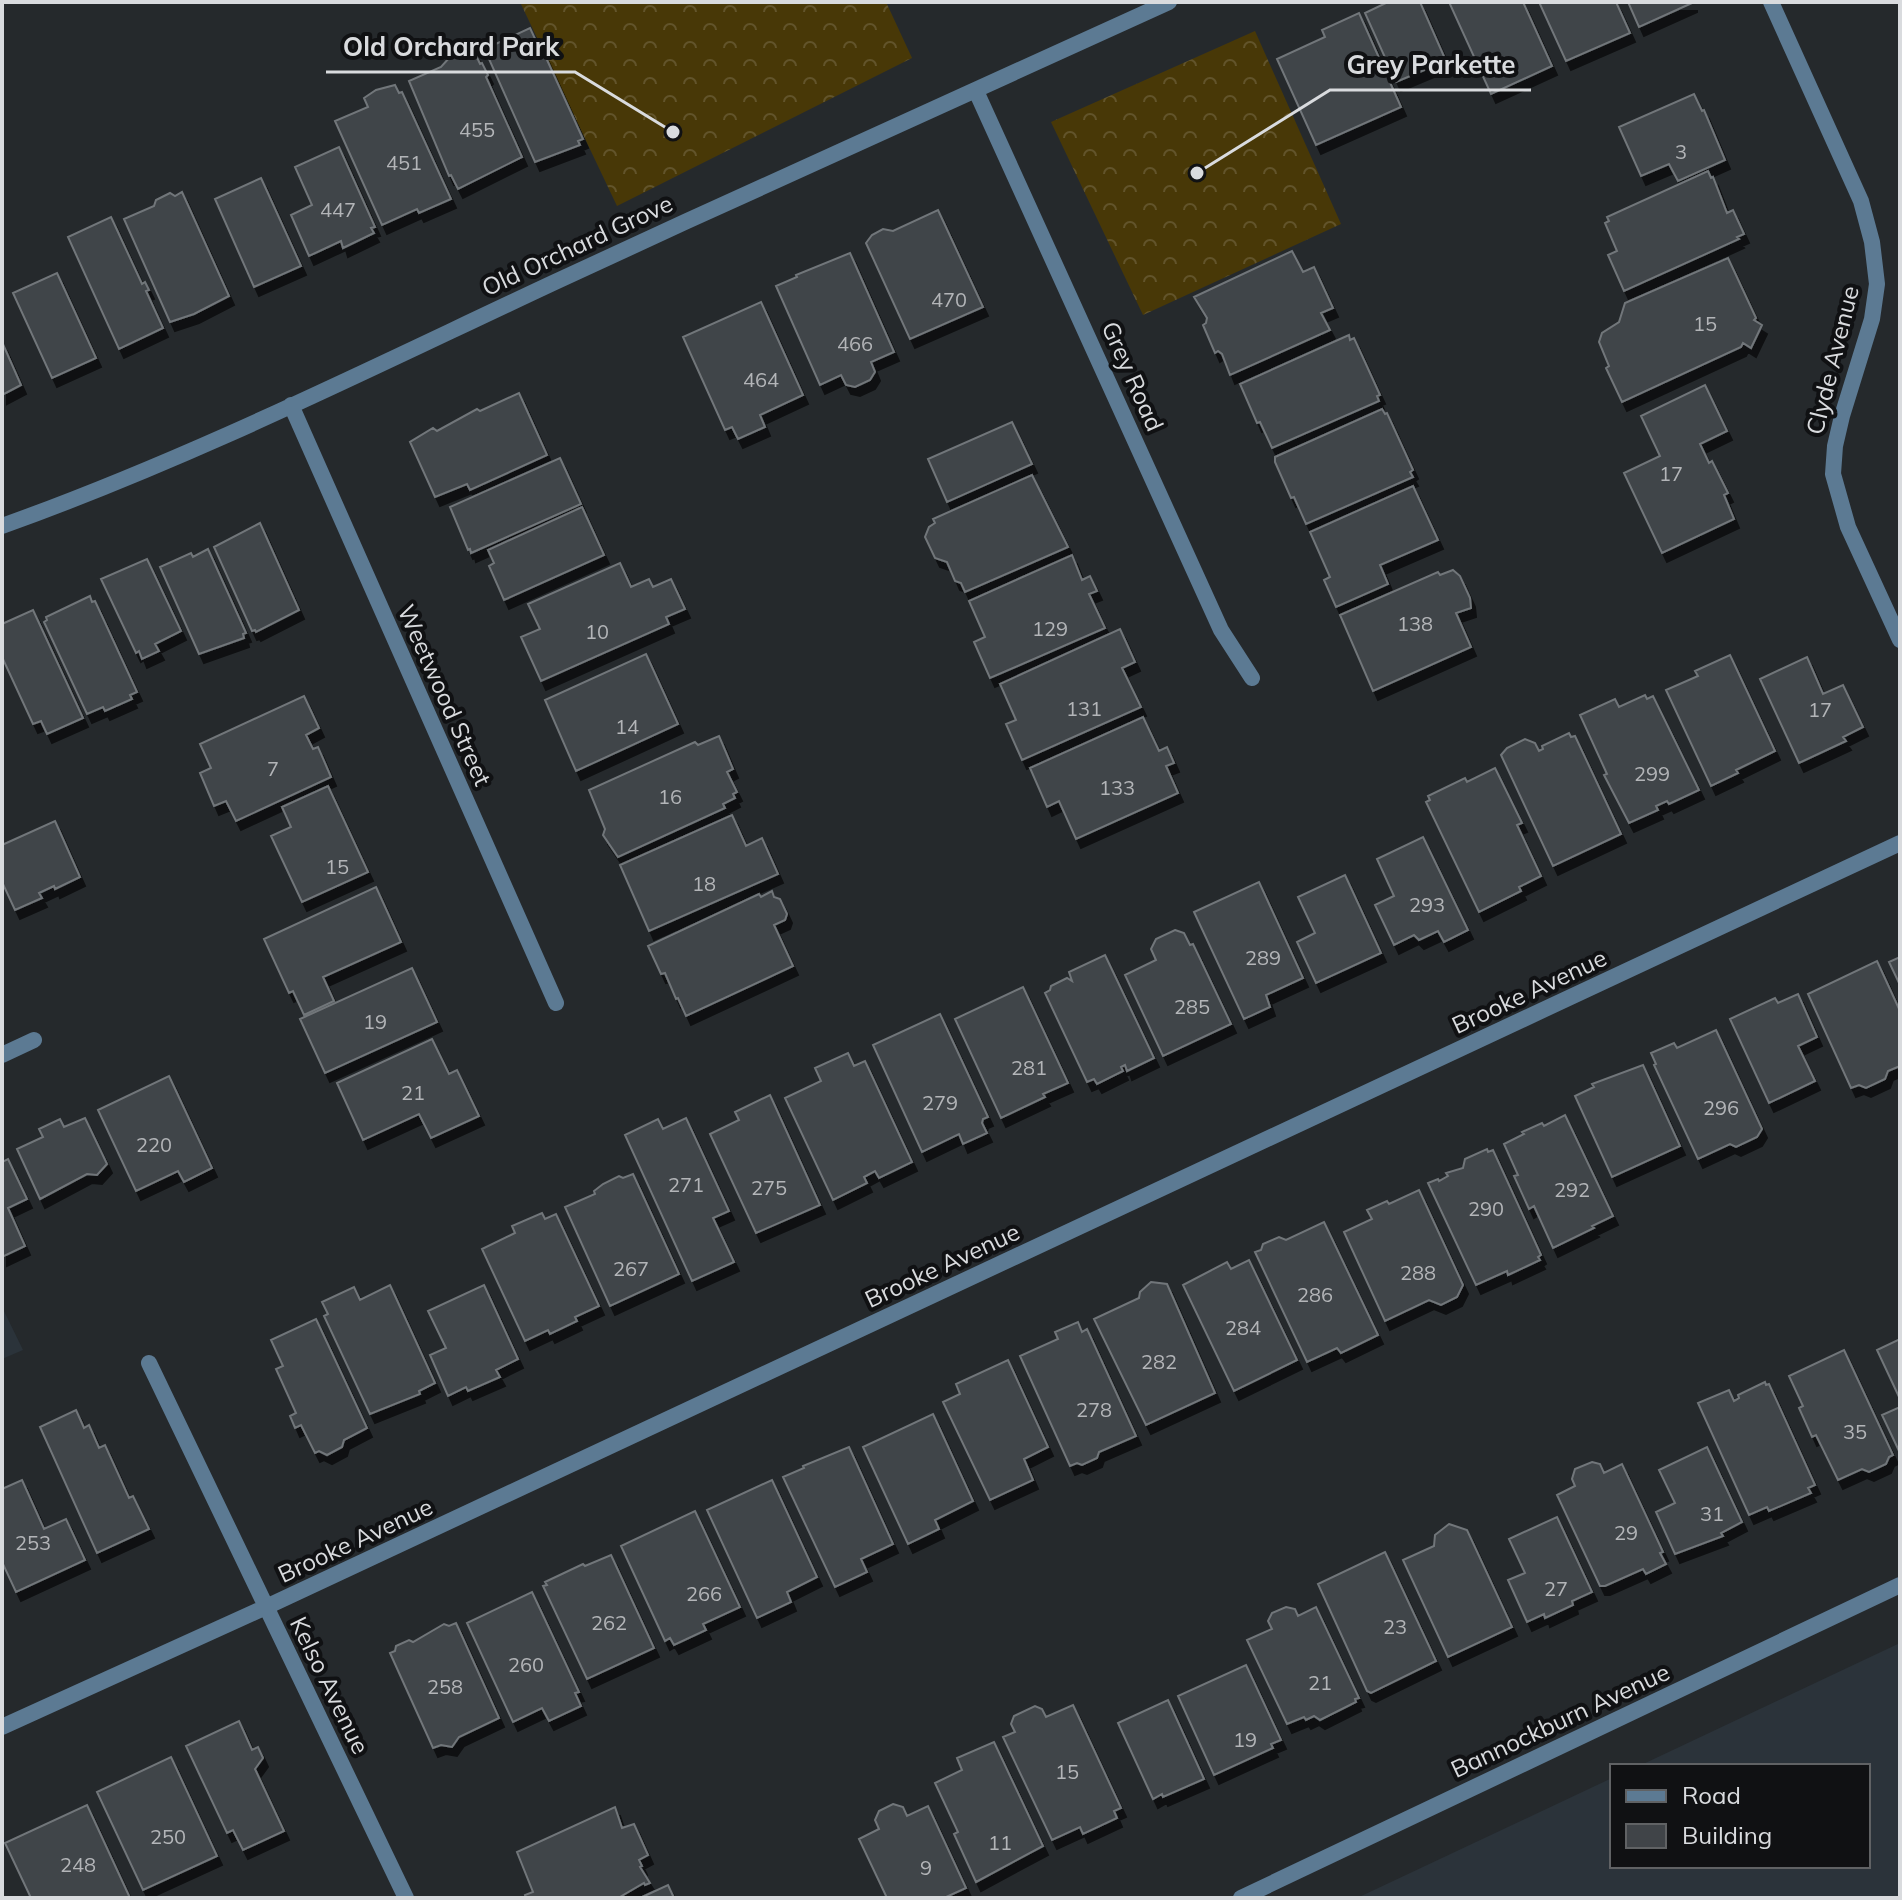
<svg xmlns="http://www.w3.org/2000/svg" width="1902" height="1900" font-family="Mulish,sans-serif">
  <defs>
    <pattern id="forest-crowns" width="20" height="18" patternUnits="userSpaceOnUse" patternTransform="scale(2)"><rect width="20" height="18" fill="#483807"/><path d="M2 6a3 3 0 1 1 6 0M12 15a3 3 0 1 1 6 0" fill="none" stroke="#62542b"/></pattern>
    <filter id="shadow"><feDropShadow dx="5" dy="9" stdDeviation="0" flood-color="#0009"/></filter>
  </defs>
  <rect width="100%" height="100%" fill="#25292c"/>
  <path fill="#2b333a" d="M2,1307L23,1350L2,1359Z
    M1900,1643V1898H1357L1612,1778V1866H1868V1766H1639Z"/>
  <path fill="url(#forest-crowns)" d="M520,2H886L912,58L617,206Z
    M1255,31L1341,224L1143,315L1051,122Z"/>
  <path fill="#404448" stroke="#71767a" stroke-width="2" filter="url(#shadow)" d="M1388,2H1420L1446,61L1396,82L1365,13Z
    M1449,2H1523L1552,66L1491,94Z
    M1539,2H1616L1630,33L1566,61Z
    M1628,2H1692V3L1639,27Z
    M1359,13L1401,107L1316,145L1277,59L1325,37L1322,30Z
    M530,28L536,41L538,40L583,139L578,141L580,145L535,162L489,59L491,58L487,48Z
    M474,51L480,64L482,63L488,75L486,77L522,157L458,189L451,175L449,176L409,81L441,67L450,57Z
    M395,85L399,93L402,92L451,199L419,213L417,209L382,225L335,121L368,107L364,98L376,90Z
    M1694,94L1702,111L1704,110L1725,160L1678,181L1669,164L1641,176L1619,127Z
    M339,147L375,227L371,228L374,233L343,248L341,241L309,256L291,215L312,205L295,167Z
    M1708,171L1711,178L1713,177L1727,213L1733,210L1744,234L1737,237L1739,239L1624,291L1608,255L1617,251L1605,223L1609,221L1607,217Z
    M261,178L301,266L254,287L215,199Z
    M182,192L229,296L194,314L170,322L124,219L154,206L156,200L170,193L175,196Z
    M938,210L983,307L910,339L866,243L872,235L883,229L893,231Z
    M111,217L142,284L145,282L149,290L146,291L163,328L119,349L68,237Z
    M1292,251L1303,272L1314,267L1333,308L1321,313L1330,330L1230,375L1222,354L1218,351L1215,353L1203,325L1206,323L1207,318L1194,297Z
    M850,253L894,352L871,362L875,372L870,380L855,387L846,385L841,375L820,385L776,286L797,277L796,275Z
    M1728,258L1756,318L1754,320L1762,325L1751,348L1743,343L1741,347L1622,402L1606,368L1609,366L1599,342L1602,333L1619,322L1625,303Z
    M57,273L96,358L52,378L13,293Z
    M761,302L803,395L760,415L765,427L738,439L732,427L725,430L683,337Z
    M1349,335L1350,340L1354,338L1380,395L1377,396L1379,401L1272,448L1260,422L1257,423L1240,384Z
    M2,342L21,385L2,395Z
    M1705,385L1727,431L1700,444L1709,463L1712,461L1728,493L1724,495L1734,519L1662,553L1624,473L1660,456L1641,416Z
    M519,393L547,455L470,490L467,484L435,497L410,442L433,428L437,431L477,409L480,411Z
    M1382,409L1385,414L1387,413L1413,470L1410,472L1413,477L1306,524L1294,497L1291,498L1275,462V457Z
    M1012,422L1032,464L947,502L928,459Z
    M560,458L581,504L471,553L470,549L468,550L450,507Z
    M1032,475L1068,547L965,592L961,583L955,581L947,562L935,558L925,537L929,527L935,523L933,519Z
    M1413,486L1438,540L1380,565L1388,584L1336,607L1324,580L1330,577L1310,532Z
    M582,507L604,555L504,600L489,566L494,563L488,550Z
    M260,523L299,610L256,632L255,630L252,631L214,547Z
    M208,549L246,633L243,634L244,638L199,654L160,567L191,553L193,557Z
    M1072,555L1082,580L1090,576L1097,591L1089,594L1105,628L990,678L974,642L985,637L969,601Z
    M147,559L181,631L155,644L159,651L142,659L139,651L136,653L101,579Z
    M620,563L631,587L649,579L653,587L671,579L685,609L666,617L669,624L541,681L521,637L540,629L528,604Z
    M1453,570L1460,576L1470,598L1471,608L1456,613L1471,647L1373,691L1340,615L1438,572L1440,575Z
    M90,596L92,602L95,601L137,692L130,695L132,699L105,711L103,707L87,714L44,622L47,620L46,617Z
    M33,610L83,718L47,734L41,721L33,724L2,657V624Z
    M1120,629L1135,662L1122,668L1141,707L1022,760L1006,724L1016,720L1000,684Z
    M646,654L678,724L576,771L545,700Z
    M1730,655L1775,751L1736,770L1738,773L1711,786L1666,690L1698,676L1695,671Z
    M1807,657L1823,694L1843,685L1863,727L1843,737L1846,741L1799,763L1760,679Z
    M1645,695L1647,699L1653,696L1699,790L1669,804L1667,801L1656,806L1658,810L1629,823L1604,775L1607,774L1580,715L1615,699L1619,707Z
    M304,696L319,728L306,735L313,749L318,747L331,777L236,821L226,801L214,806L200,773L211,768L200,744Z
    M1143,717L1159,751L1167,747L1174,763L1166,766L1178,793L1076,839L1059,801L1047,807L1030,768Z
    M1569,733L1571,737L1575,736L1621,834L1553,866L1501,755L1507,748L1525,739L1535,743L1539,751L1543,749L1542,746Z
    M719,736L733,769L727,772L737,792L733,794L735,798L723,804L725,808L618,857L603,835L605,829L589,790L695,742L698,745Z
    M1495,768L1522,823L1517,825L1541,876L1519,887L1521,891L1479,912L1426,802L1430,800L1428,796L1465,778L1467,782Z
    M328,786L368,872L302,902L271,836L291,827L282,807Z
    M732,815L746,846L762,838L778,874L649,931L620,865Z
    M55,821L80,877L55,889L54,886L39,893L42,898L15,910L2,882V845Z
    M1423,837L1468,930L1444,942L1438,931L1419,940L1414,935L1394,945L1375,905L1394,896L1377,859Z
    M1345,875L1381,953L1316,983L1297,942L1315,933L1298,897Z
    M1259,882L1303,978L1266,995L1270,1007L1244,1019L1194,912Z
    M376,887L401,942L323,977L334,1001L304,1015L293,991L289,993L264,939Z
    M772,891L774,897L780,899L787,914L785,920L774,925L793,966L686,1016L678,998L676,999L665,973L661,974L648,946L759,894L761,897Z
    M1175,930L1184,933L1190,945L1193,944L1231,1024L1163,1056L1125,975L1156,960L1151,949L1156,939Z
    M1105,955L1154,1058L1127,1071L1125,1065L1121,1067L1123,1071L1097,1084L1094,1079L1087,1082L1045,993L1050,990L1051,986L1067,978L1072,981L1069,972Z
    M1900,957V985L1889,962Z
    M1877,961L1900,1011V1066L1888,1071L1885,1079L1866,1088L1859,1085L1851,1088L1808,994Z
    M412,968L437,1022L325,1073L300,1019Z
    M1023,987L1068,1083L1043,1094L1045,1097L1001,1118L955,1019Z
    M1798,994L1817,1037L1798,1046L1815,1081L1769,1103L1730,1019L1775,998L1778,1003Z
    M940,1014L988,1117L983,1119L982,1123L987,1133L963,1144L959,1134L922,1152L873,1045Z
    M1716,1030L1762,1129L1757,1137L1736,1147L1730,1144L1698,1159L1654,1065L1656,1064L1651,1053L1674,1043L1677,1048Z
    M432,1039L449,1074L457,1070L479,1116L431,1138L419,1114L363,1140L337,1083Z
    M848,1053L854,1066L865,1061L912,1162L879,1178L875,1171L864,1177L867,1183L833,1200L785,1098L821,1081L815,1068Z
    M1643,1065L1680,1146L1612,1177L1575,1096L1594,1087L1592,1084Z
    M169,1076L212,1168L184,1182L178,1171L136,1191L98,1110Z
    M770,1095L820,1205L756,1233L710,1134L739,1120L735,1112Z
    M1565,1115L1613,1216L1592,1226L1594,1228L1553,1248L1534,1206L1529,1209L1514,1176L1518,1175L1504,1144L1524,1134L1522,1132L1542,1123L1544,1126Z
    M85,1118L107,1164L97,1175L87,1174L40,1199L17,1149L43,1137L39,1129L60,1119L64,1127Z
    M686,1118L729,1211L713,1218L734,1262L692,1281L625,1135L658,1119L663,1129Z
    M1487,1149L1488,1152L1493,1150L1541,1255L1538,1257L1540,1260L1508,1275L1507,1271L1476,1285L1428,1183L1438,1179L1439,1181L1448,1176L1446,1173L1463,1168L1465,1159Z
    M8,1159L27,1199L8,1208L25,1246L2,1257V1162Z
    M633,1174L679,1274L610,1306L565,1207L595,1194L594,1191L603,1184L619,1176L623,1178Z
    M1419,1190L1463,1285L1457,1297L1441,1305L1429,1300L1385,1321L1344,1232L1372,1219L1367,1210L1387,1201L1389,1204Z
    M542,1213L545,1219L556,1214L599,1306L575,1317L577,1321L550,1334L548,1330L525,1341L482,1249L515,1233L512,1226Z
    M1324,1222L1378,1335L1341,1353L1337,1348L1307,1362L1255,1252L1261,1250L1263,1244L1279,1237L1286,1240Z
    M1249,1260L1297,1360L1234,1391L1183,1285L1227,1262L1231,1269Z
    M1151,1282L1167,1284L1215,1393L1146,1425L1094,1319L1139,1298L1140,1292Z
    M390,1285L435,1383L419,1391L420,1394L370,1414L324,1316L328,1314L322,1302L354,1287L360,1300Z
    M484,1285L518,1359L496,1370L500,1377L468,1391L466,1387L448,1396L430,1355L446,1348L428,1311Z
    M316,1319L367,1428L344,1440L342,1447L327,1455L319,1451L315,1453L301,1425L295,1428L290,1416L296,1413L276,1369L283,1366L271,1340Z
    M1078,1322L1082,1332L1087,1329L1136,1436L1099,1452L1097,1458L1082,1465L1077,1463L1070,1466L1020,1356L1058,1339L1055,1332Z
    M1900,1339V1399L1877,1350Z
    M1844,1350L1893,1455L1889,1457L1886,1464L1869,1472L1862,1469L1838,1480L1816,1435L1812,1437L1799,1408L1803,1406L1789,1376Z
    M1008,1360L1048,1447L1024,1459L1033,1480L990,1500L943,1402L960,1394L956,1384Z
    M1765,1382L1766,1385L1769,1384L1815,1485L1808,1488L1811,1493L1769,1511L1767,1507L1749,1515L1698,1403L1729,1390L1734,1401L1739,1398L1738,1395Z
    M1900,1407V1453L1882,1415Z
    M76,1410L84,1428L89,1425L99,1448L105,1445L129,1498L133,1496L149,1529L97,1553L40,1427Z
    M933,1414L973,1501L935,1520L939,1529L908,1544L863,1447Z
    M849,1447L893,1544L861,1559L867,1572L835,1587L783,1477L804,1468L803,1466Z
    M1707,1447L1742,1522L1721,1533L1723,1536L1675,1554L1656,1512L1675,1503L1659,1470Z
    M1592,1462L1600,1464L1604,1473L1622,1464L1663,1552L1660,1553L1666,1564L1646,1574L1643,1569L1605,1586H1600L1557,1495L1575,1486L1572,1479L1575,1469Z
    M22,1480L44,1529L66,1519L85,1560L16,1592L2,1562V1489Z
    M772,1480L817,1577L787,1592L791,1602L757,1618L707,1510Z
    M695,1511L740,1607L703,1624L706,1630L674,1645L670,1638L665,1641L621,1546Z
    M1557,1517L1592,1592L1572,1601L1573,1605L1545,1618L1544,1614L1527,1622L1508,1580L1525,1573L1509,1539Z
    M1449,1524L1467,1530L1512,1627L1448,1657L1403,1560L1434,1546L1435,1535Z
    M1385,1552L1436,1661L1371,1693L1367,1691L1318,1584Z
    M611,1555L654,1648L587,1679L543,1586L547,1585L545,1582L583,1564L585,1566Z
    M532,1592L579,1692L575,1693L581,1706L549,1721L542,1708L513,1722L467,1623Z
    M1286,1607L1295,1609L1298,1616L1316,1607L1359,1698L1355,1699L1356,1702L1320,1720L1314,1716L1306,1720L1304,1717L1287,1724L1247,1640L1272,1629L1268,1621L1272,1613Z
    M456,1623L499,1718L459,1737L452,1747L441,1745L433,1748L390,1653L395,1651L396,1646L409,1640L413,1642L444,1624L449,1626Z
    M1246,1665L1281,1740L1271,1744L1273,1748L1214,1775L1178,1696Z
    M1168,1700L1204,1779L1163,1797L1162,1794L1153,1799L1118,1723Z
    M1073,1705L1121,1808L1114,1811L1117,1818L1083,1834L1080,1827L1052,1840L1003,1737L1015,1732L1011,1724L1014,1716L1035,1706L1042,1709L1046,1717Z
    M239,1721L252,1750L258,1747L263,1758L255,1769L284,1831L243,1850L233,1830L227,1833L186,1746Z
    M994,1742L1043,1846L976,1882L954,1834L958,1832L935,1783L962,1770L957,1758Z
    M171,1757L217,1856L143,1890L97,1792Z
    M893,1804L903,1807L907,1816L928,1806L966,1888L944,1898H887L859,1839L879,1829L875,1820L879,1811Z
    M87,1805L130,1898H31L5,1843Z
    M615,1807L622,1828L634,1824L648,1855L639,1860L642,1866L640,1867L650,1883L645,1885L644,1883L618,1898H526L525,1895L533,1892L517,1852Z
    M668,1885L674,1898H640Z"/>
  <g fill="none" stroke-linecap="round" stroke-linejoin="round">
    <path stroke="#5c7a93" stroke-width="16" d="M1771,2L1861,201L1872,242L1877,284L1872,319L1842,416L1835,446L1833,474L1848,527L1900,640
      M976,91L1221,630L1252,678
      M291,405L556,1003
      M2,526C192,458 373,367 555,282C759,187 965,96 1169,2
      M2,1055L34,1040
      M149,1363L406,1898
      M2,1727L266,1607L1900,843
      M1241,1898L1900,1585"/>
  </g>
  <g text-anchor="middle" dominant-baseline="central" stroke-width="8" stroke-linejoin="round" paint-order="stroke">
    <g font-size="20" fill="#b3b5b8">
      <text x="477" y="129">455</text>
      <text x="1681" y="151">3</text>
      <text x="404" y="162">451</text>
      <text x="338" y="209">447</text>
      <text x="949" y="299">470</text>
      <text x="1705" y="323">15</text>
      <text x="855" y="343">466</text>
      <text x="761" y="379">464</text>
      <text x="1671" y="473">17</text>
      <text x="1415" y="623">138</text>
      <text x="1050" y="628">129</text>
      <text x="597" y="631">10</text>
      <text x="1084" y="708">131</text>
      <text x="1820" y="709">17</text>
      <text x="627" y="726">14</text>
      <text x="273" y="768">7</text>
      <text x="1652" y="773">299</text>
      <text x="1117" y="787">133</text>
      <text x="670" y="796">16</text>
      <text x="337" y="866">15</text>
      <text x="704" y="883">18</text>
      <text x="1427" y="904">293</text>
      <text x="1263" y="957">289</text>
      <text x="1192" y="1006">285</text>
      <text x="375" y="1021">19</text>
      <text x="1029" y="1067">281</text>
      <text x="413" y="1092">21</text>
      <text x="940" y="1102">279</text>
      <text x="1721" y="1107">296</text>
      <text x="154" y="1144">220</text>
      <text x="686" y="1184">271</text>
      <text x="769" y="1187">275</text>
      <text x="1572" y="1189">292</text>
      <text x="1486" y="1208">290</text>
      <text x="631" y="1268">267</text>
      <text x="1418" y="1272">288</text>
      <text x="1315" y="1294">286</text>
      <text x="1243" y="1327">284</text>
      <text x="1159" y="1361">282</text>
      <text x="1094" y="1409">278</text>
      <text x="1855" y="1431">35</text>
      <text x="1712" y="1513">31</text>
      <text x="1626" y="1532">29</text>
      <text x="33" y="1542">253</text>
      <text x="1556" y="1588">27</text>
      <text x="704" y="1593">266</text>
      <text x="609" y="1622">262</text>
      <text x="1395" y="1626">23</text>
      <text x="526" y="1664">260</text>
      <text x="1320" y="1682">21</text>
      <text x="445" y="1686">258</text>
      <text x="1245" y="1739">19</text>
      <text x="1067" y="1771">15</text>
      <text x="168" y="1836">250</text>
      <text x="1000" y="1842">11</text>
      <text x="78" y="1864">248</text>
      <text x="926" y="1867">9</text>
    </g>
    <g font-size="24" fill="#d9dbde" stroke="#101113">
      <text transform="translate(577 245) rotate(-25)">Old Orchard Grove</text>
      <text transform="translate(1832 360) rotate(-76)">Clyde Avenue</text>
      <text transform="translate(1133 376) rotate(66)">Grey Road</text>
      <text transform="translate(445 695) rotate(66)">Weetwood Street</text>
      <text transform="translate(1529 991) rotate(-25)">Brooke Avenue</text>
      <text transform="translate(942 1265) rotate(-25)">Brooke Avenue</text>
      <text transform="translate(355 1540) rotate(-25)">Brooke Avenue</text>
      <text transform="translate(330 1685) rotate(64)">Kelso Avenue</text>
      <text transform="translate(1560 1720) rotate(-25)">Bannockburn Avenue</text>
    </g>
  </g>
  <path fill="none" stroke="#d9dbde" stroke-width="3" d="M673 132L575 72H326M1197 173L1330 90H1531"/>
  <g fill="#d9dbde" stroke="#101113" stroke-width="3">
    <circle cx="673" cy="132" r="8"/>
    <circle cx="1197" cy="173" r="8"/>
  </g>
  <g font-size="26" text-anchor="middle" font-weight="bold" fill="#d9dbde" stroke="#101113" stroke-width="8" stroke-linejoin="round" paint-order="stroke">
    <text x="451" y="56">Old Orchard Park</text>
    <text x="1431" y="74">Grey Parkette</text>
  </g>
  <rect width="1902" height="1900" fill="none" stroke="#d9dbde" stroke-width="8"/>
  <rect x="1610" y="1764" width="260" height="104" fill="#101113" stroke="#606264" stroke-width="2"/>
  <rect x="1626" y="1790" width="40" height="12" fill="#5c7a93" stroke="#606264" stroke-width="2"/>
  <text x="1682" y="1804" font-size="24" fill="#d9dbde">Road</text>
  <rect x="1626" y="1824" width="40" height="24" fill="#404448" stroke="#606264" stroke-width="2"/>
  <text x="1682" y="1844" font-size="24" fill="#d9dbde">Building</text>
</svg>
